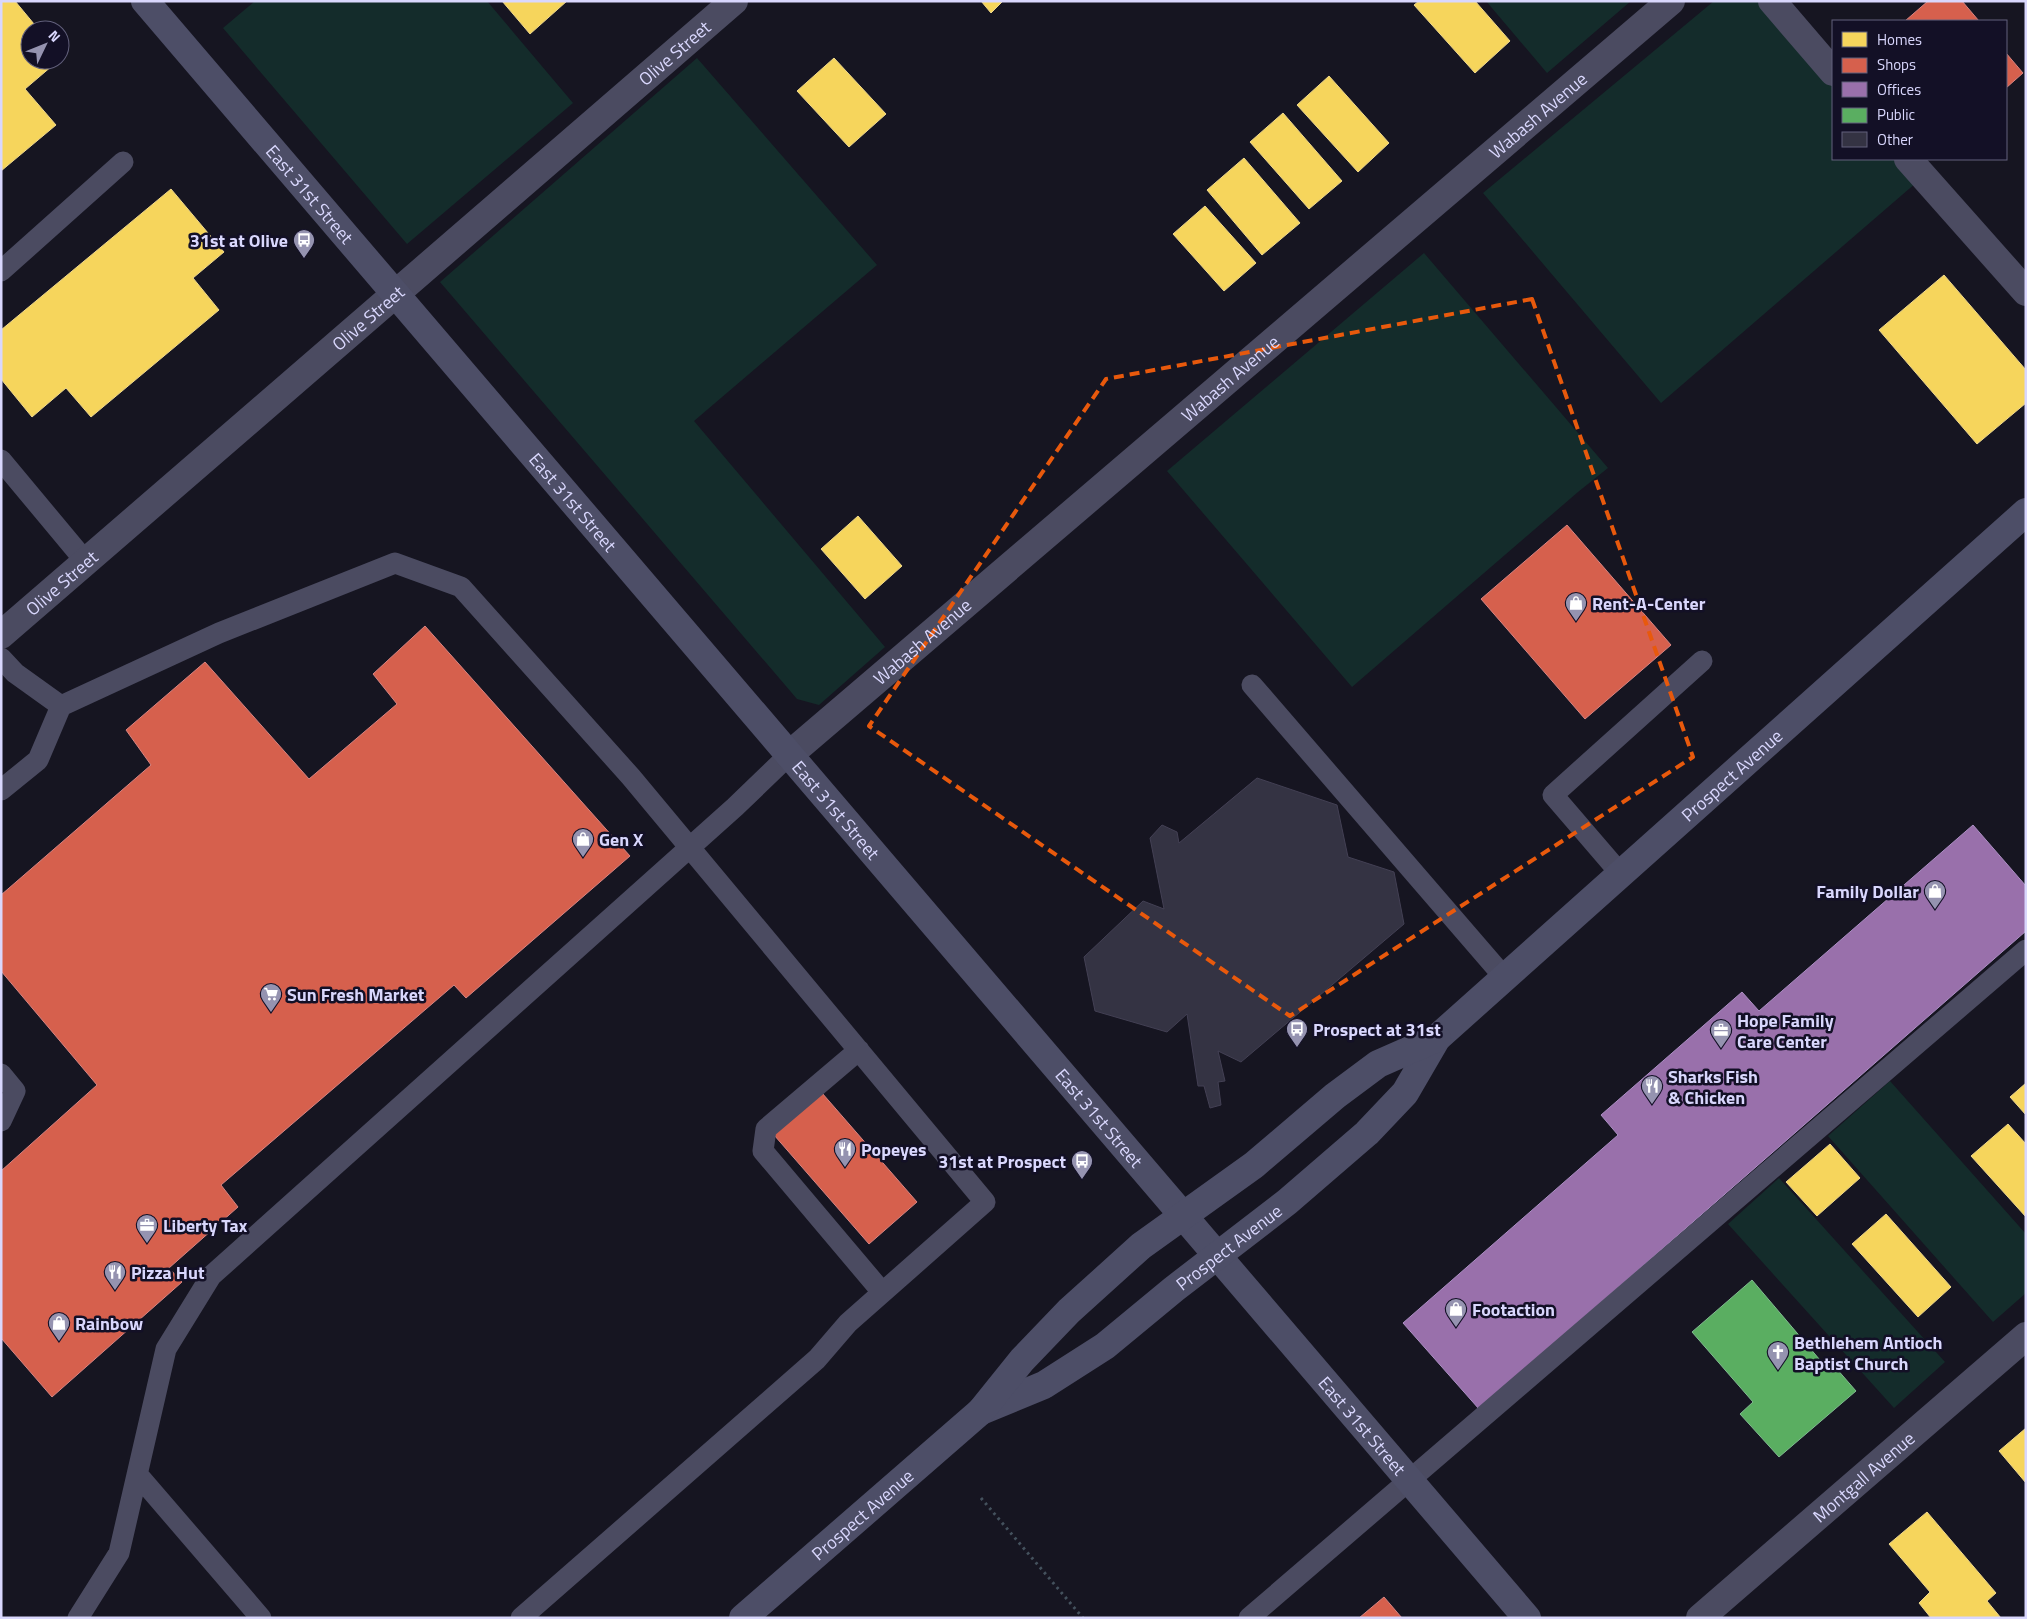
<svg xmlns="http://www.w3.org/2000/svg" width="2027" height="1619" font-family="'Titillium Web',sans-serif">
  <rect width="100%" height="100%" fill="#161521"/>
  <path fill="#142c2b" d="M255,1H487L573,103L407,244L223,28Z
    M1486,1H1631L1547,73Z
    M1714,1H1772L1833,72V159H1908L1924,176L1661,403L1483,193Z
    M697,58L877,265L694,421L885,647L819,705L797,699L440,282Z
    M1424,253L1608,468L1578,492L1352,687L1167,471Z
    M1890,1081L2026,1234V1293L1993,1322L1828,1136Z
    M1779,1178L1945,1362L1894,1408L1728,1224Z"/>
  <path fill="#f6d55c" stroke="#edd68c" d="M1,1H15L39,30H30V60H59L25,89L56,125L1,171Z
    M502,1H567L530,34Z
    M981,1H1003L991,13Z
    M1419,1H1475L1510,41L1475,73L1414,5Z
    M834,58L886,114L849,147L797,91Z
    M1329,76L1389,143L1358,172L1297,105Z
    M1283,113L1342,181L1309,209L1250,142Z
    M1244,158L1300,223L1262,255L1207,190Z
    M171,189L224,252L193,278L219,310L91,417L66,388L32,417L1,379V330Z
    M1205,206L1256,263L1224,291L1173,234Z
    M1944,275L2026,370V403L1977,444L1879,330Z
    M858,516L902,566L865,599L821,549Z
    M2026,1083V1115L2010,1097Z
    M2008,1124L2026,1144V1217L1971,1156Z
    M1830,1144L1860,1178L1817,1216L1786,1182Z
    M1886,1214L1951,1287L1918,1317L1852,1244Z
    M2026,1428V1483L1999,1451Z
    M1927,1512L1996,1593L1987,1601L2001,1618H1931L1919,1603L1930,1592L1889,1544Z"/>
  <path fill="#d6604d" stroke="#d78482" d="M1928,1H1962L1979,21H1905Z
    M2006,53L2023,73L2006,88Z
    M1567,525L1671,645L1585,719L1481,599Z
    M425,626L630,856L466,998L454,985L221,1185L238,1207L169,1268L182,1282L52,1397L1,1338V1171L97,1085L1,971V895L151,765L126,730L205,662L309,779L397,704L373,674Z
    M822,1093L917,1202L869,1244L774,1135Z
    M1384,1597L1402,1618H1359Z"/>
  <path fill="#9970ab" stroke="#ac8fc4" d="M1973,825L2026,886V931L1479,1409L1403,1323L1618,1135L1601,1115L1742,992L1759,1011Z"/>
  <path fill="#5aae61" stroke="#80ba90" d="M1752,1280L1831,1373L1836,1368L1856,1391L1779,1457L1740,1414L1753,1402L1692,1332Z"/>
  <path fill="#343343" stroke="#434054" d="M1257,778L1337,805L1348,857L1394,872L1404,924L1241,1062L1218,1051L1225,1081L1218,1082L1221,1105L1210,1108L1204,1086H1198L1187,1014L1167,1032L1095,1011L1084,957L1143,901L1164,909L1150,838L1162,825L1177,832L1179,843Z"/>
  <g fill="none" stroke-linecap="round" stroke-linejoin="round">
    <path stroke="#44515d" stroke-width="3" stroke-dasharray="2.5 4" stroke-linecap="butt" d="M981,1498L1083,1618"/>
    <path stroke="#4b4b61" stroke-width="21" d="M1,271L123,162
      M1,460L86,562
      M1,658L15,673L61,706L219,633L395,563L461,587L631,777L985,1202L848,1323L817,1359L521,1618
      M1252,685L1504,977
      M1,790L38,760L61,706
      M1620,873L1553,795L1702,661
      M859,1050L766,1129L763,1151L882,1292
      M1,1074L15,1091L1,1121
      M138,1475L261,1618
      M78,1618L119,1553L166,1349L211,1276L735,807L789,755
      M1249,1618L2026,950"/>
    <g stroke="#4b4b61" stroke-width="28">
      <path d="M1772,1L1833,72"/>
      <path d="M1908,159L2026,292"/>
      <path id="s1" d="M1,635L734,1"/>
      <path id="s2" d="M789,755L1671,1"/>
      <path id="s3" d="M1700,1618L2026,1336"/>
    </g>
    <g stroke="#4d4e67" stroke-width="28">
      <path id="s4" d="M145,1L1527,1618"/>
      <path id="s5" d="M981,1411L1044,1385L1105,1346L1174,1289L1287,1202L1367,1133L1405,1093L1437,1038L2026,512"/>
      <path id="s6" d="M743,1618L981,1411L1022,1360L1069,1311L1141,1246L1254,1165L1335,1096L1378,1064L1437,1038"/>
    </g>
  </g>
  <path fill="none" stroke="#e8590c" stroke-width="4" stroke-dasharray="10 6" stroke-linejoin="round" d="M1532,299L1693,757L1290,1016L869,726L1106,379Z"/>
  <defs>
    <g id="bus-pin" transform="scale(1.125)"><path d="M0 17L-7.5 6A9.5 9.5 0 1 1 7.5 6Z" fill="#9593b0" stroke="#131026"/><path d="M-5-6H5V4H4V6H2V4H-2V6H-4V4H-5ZM-3.5-4V0h7V-4ZM-3.5 1.2v1.5H-2V1.2ZM2 1.2v1.5H3.5V1.2Z" fill="#fff"/></g>
    <g id="shop-pin" transform="scale(1.125)"><path d="M0 17L-7.5 6A9.5 9.5 0 1 1 7.5 6Z" fill="#9593b0" stroke="#131026"/><path d="M-5-2.5h2.3a2.7 3.5 0 0 1 5.4 0H5L5.5 6h-11ZM-1.5-2.5h3a1.5 2.3 0 0 0-3 0Z" fill="#fff"/></g>
    <g id="supermarket-pin" transform="scale(1.125)"><path d="M0 17L-7.5 6A9.5 9.5 0 1 1 7.5 6Z" fill="#9593b0" stroke="#131026"/><path d="M-6-5.5h2.5l.6 2H6L4.5 2H-2.5L-4.4-4H-6ZM-1.5 3.2a1.3 1.3 0 1 0 .1 0ZM3 3.2a1.3 1.3 0 1 0 .1 0Z" fill="#fff"/></g>
    <g id="office-pin" transform="scale(1.125)"><path d="M0 17L-7.5 6A9.5 9.5 0 1 1 7.5 6Z" fill="#9593b0" stroke="#131026"/><path d="M-6-3h4V-5.5h4V-3h4V5H-6ZM-1-4.5V-3h2v-1.5ZM-6 0V1H6V0Z" fill="#fff"/></g>
    <g id="restaurant-pin" transform="scale(1.125)"><path d="M0 17L-7.5 6A9.5 9.5 0 1 1 7.5 6Z" fill="#9593b0" stroke="#131026"/><path d="M-5-6h1v4h1v-4h1v4h1v-4h1v5L-1.5 .5V6h-2V.5L-5-1ZM5-6V6H3V1.5H1.5Q1.5-4 5-6Z" fill="#fff"/></g>
    <g id="church-pin" transform="scale(1.125)"><path d="M0 17L-7.5 6A9.5 9.5 0 1 1 7.5 6Z" fill="#9593b0" stroke="#131026"/><path d="M-1.2-6h2.4v3.5h3.3v2.4h-3.3V6h-2.4V-.1h-3.3v-2.4h3.3Z" fill="#fff"/></g>
  </defs>
  <g fill-rule="evenodd">
    <use href="#bus-pin" x="304" y="240"/>
    <use href="#shop-pin" x="1576" y="603"/>
    <use href="#shop-pin" x="583" y="839"/>
    <use href="#shop-pin" x="1935" y="891"/>
    <use href="#supermarket-pin" x="271" y="994"/>
    <use href="#bus-pin" x="1297" y="1029"/>
    <use href="#office-pin" x="1721" y="1030"/>
    <use href="#restaurant-pin" x="1652" y="1086"/>
    <use href="#restaurant-pin" x="845" y="1149"/>
    <use href="#bus-pin" x="1082" y="1161"/>
    <use href="#office-pin" x="147" y="1225"/>
    <use href="#restaurant-pin" x="115" y="1272"/>
    <use href="#shop-pin" x="1456" y="1309"/>
    <use href="#shop-pin" x="59" y="1323"/>
    <use href="#church-pin" x="1778" y="1352"/>
  </g>
  <g text-anchor="middle" dominant-baseline="central" stroke-width="5" stroke-linejoin="round" paint-order="stroke">
    <g font-size="18" fill="#d9d7fd" stroke="#131026">
      <text stroke="none"><textPath href="#s1" startOffset="890">Olive Street</textPath></text>
      <text stroke="none"><textPath href="#s2" startOffset="985">Wabash Avenue</textPath></text>
      <text stroke="none"><textPath href="#s4" startOffset="254">East 31st Street</textPath></text>
      <text stroke="none"><textPath href="#s1" startOffset="485">Olive Street</textPath></text>
      <text stroke="none"><textPath href="#s2" startOffset="580">Wabash Avenue</textPath></text>
      <text stroke="none"><textPath href="#s4" startOffset="659">East 31st Street</textPath></text>
      <text stroke="none"><textPath href="#s1" startOffset="80">Olive Street</textPath></text>
      <text stroke="none"><textPath href="#s2" startOffset="175">Wabash Avenue</textPath></text>
      <text stroke="none"><textPath href="#s5" startOffset="992">Prospect Avenue</textPath></text>
      <text stroke="none"><textPath href="#s4" startOffset="1064">East 31st Street</textPath></text>
      <text stroke="none"><textPath href="#s4" startOffset="1469">East 31st Street</textPath></text>
      <text stroke="none"><textPath href="#s5" startOffset="299">Prospect Avenue</textPath></text>
      <text stroke="none"><textPath href="#s4" startOffset="1874">East 31st Street</textPath></text>
      <text stroke="none"><textPath href="#s3" startOffset="216">Montgall Avenue</textPath></text>
      <text stroke="none"><textPath href="#s6" startOffset="158">Prospect Avenue</textPath></text>
    </g>
    <g font-size="18" font-weight="bold" fill="#d9d7fd" stroke="#131026" text-anchor="start">
      <text x="288" y="240" text-anchor="end">31st at Olive</text>
      <text x="1592" y="603">Rent-A-Center</text>
      <text x="599" y="839">Gen X</text>
      <text x="1919" y="891" text-anchor="end">Family Dollar</text>
      <text x="287" y="994">Sun Fresh Market</text>
      <text x="1737" y="1020">Hope Family<tspan x="1737" dy="21">Care Center</tspan></text>
      <text x="1313" y="1029">Prospect at 31st</text>
      <text x="1668" y="1076">Sharks Fish<tspan x="1668" dy="21">&amp; Chicken</tspan></text>
      <text x="861" y="1149">Popeyes</text>
      <text x="1066" y="1161" text-anchor="end">31st at Prospect</text>
      <text x="163" y="1225">Liberty Tax</text>
      <text x="131" y="1272">Pizza Hut</text>
      <text x="1472" y="1309">Footaction</text>
      <text x="75" y="1323">Rainbow</text>
      <text x="1794" y="1342">Bethlehem Antioch<tspan x="1794" dy="21">Baptist Church</tspan></text>
    </g>
  </g>
  <rect width="2027" height="1619" fill="none" stroke="#d9d7fd" stroke-width="5"/>
  <rect x="1832" y="20" width="175" height="140" fill="#131026" stroke="#62607c"/>
  <rect x="1842" y="32" width="25" height="15" fill="#f6d55c" stroke="#62607c"/>
  <text x="1877" y="45" font-size="15" fill="#d9d7fd">Homes</text>
  <rect x="1842" y="58" width="25" height="15" fill="#d6604d" stroke="#62607c"/>
  <text x="1877" y="70" font-size="15" fill="#d9d7fd">Shops</text>
  <rect x="1842" y="82" width="25" height="15" fill="#9970ab" stroke="#62607c"/>
  <text x="1877" y="95" font-size="15" fill="#d9d7fd">Offices</text>
  <rect x="1842" y="108" width="25" height="15" fill="#5aae61" stroke="#62607c"/>
  <text x="1877" y="120" font-size="15" fill="#d9d7fd">Public</text>
  <rect x="1842" y="132" width="25" height="15" fill="#343343" stroke="#62607c"/>
  <text x="1877" y="145" font-size="15" fill="#d9d7fd">Other</text>
  <g transform="translate(45 45) rotate(47)"><circle r="24" fill="#131026" stroke="#62607c"/>
  <path d="M0-4L9 19L0 12L-9 19Z" fill="#9593b0"/>
  <text y="-8" font-size="14" font-weight="bold" text-anchor="middle" fill="#d9d7fd">N</text>
  </g>
</svg>
